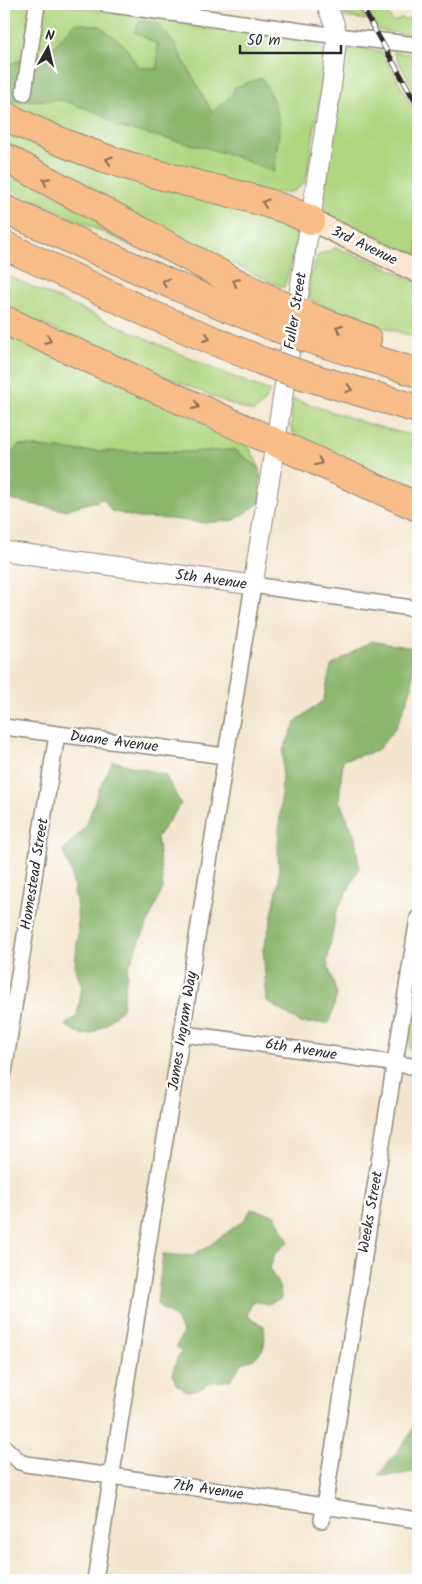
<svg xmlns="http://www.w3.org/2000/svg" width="422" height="1584" font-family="Kalam,sans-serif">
  <rect width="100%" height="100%" fill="#fff"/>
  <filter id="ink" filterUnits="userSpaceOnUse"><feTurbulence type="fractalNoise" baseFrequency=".02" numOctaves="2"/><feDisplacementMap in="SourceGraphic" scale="10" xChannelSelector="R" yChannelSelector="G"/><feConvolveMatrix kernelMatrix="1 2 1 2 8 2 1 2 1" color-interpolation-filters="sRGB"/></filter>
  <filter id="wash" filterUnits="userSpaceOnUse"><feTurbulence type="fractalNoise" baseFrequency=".0096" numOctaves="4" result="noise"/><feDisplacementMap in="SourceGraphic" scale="20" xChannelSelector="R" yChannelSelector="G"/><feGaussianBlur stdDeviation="1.12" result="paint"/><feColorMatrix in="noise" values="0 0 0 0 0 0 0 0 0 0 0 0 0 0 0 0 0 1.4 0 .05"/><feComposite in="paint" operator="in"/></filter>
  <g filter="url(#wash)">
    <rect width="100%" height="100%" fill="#f3e5cd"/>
    <path fill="#afd57f" stroke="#6d8055" d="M4,4H54L297,38C313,42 319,41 326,57L306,181L296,190L287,193L264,192L159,166L4,107Z
      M338,4H357L366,20L346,17Z
      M363,4H382L393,22L402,18L405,20L417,13L418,9V36L378,30Z
      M360,48L381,51L418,116V261L325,216L320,208V199L345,56L348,50Z
      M393,52L418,55V96Z
      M4,125L291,218L300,230L284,288L139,219L4,146Z
      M4,164L134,242L135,247L4,187Z
      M336,248L380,264L418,282V338L358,319L310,300L309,278L317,256Z
      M4,274L218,371L270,391L263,404L253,412L228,403L4,308Z
      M4,328L236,438L250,449L260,469L235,450L179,452L77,451L19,445L11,455L4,454Z
      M293,399L372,425L418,437V496L295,438L291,428Z
      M416,1000H418V1051L409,1049Z"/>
    <path fill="#8bb66e" stroke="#5b704c" d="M140,21L157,23L174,43L212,112L232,95L235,87L262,78L274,102L280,125L274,172L236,157L207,148L117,127L101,114L62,100L9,101L4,98V65L48,53L75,23L100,26L125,46L138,67L158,69L157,44L134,32Z
      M19,445L77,451L179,452L235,450L260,469L261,502L235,520L204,523L171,519L138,518L111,511L104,499L64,510L4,499V462Z
      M371,641L413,648L412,687L397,726L377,751L343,760L339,800L355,837L359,868L336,913L327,962L337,995L329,1023H300L267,1001L263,949L270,925L279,880L278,848L281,801L283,751L296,721L323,701L331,666Z
      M113,761L165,775L181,804L157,837L163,888L128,968L122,1008L108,1023L91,1034L81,1035L65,1025L77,1016L82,987L75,966L78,933L77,908L71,872L63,851L86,826L99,789Z
      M251,1209L275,1215L289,1242L275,1253L270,1269C275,1281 281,1285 281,1298L268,1304L252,1301L247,1316L264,1326L265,1340L263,1349L254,1359L242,1363L230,1380L209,1383L201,1389L187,1391L177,1385L172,1374L178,1356L182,1353L176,1346L183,1334L175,1317L162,1309L157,1303L163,1254L190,1256L206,1248L244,1220Z
      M418,1419V1471L390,1476L379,1475L409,1436Z"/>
  </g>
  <g filter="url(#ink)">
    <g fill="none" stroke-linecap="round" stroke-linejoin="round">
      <g stroke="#8f887c" stroke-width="18">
        <path id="minor" d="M106,4L337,36L418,45
          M24,93L37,4
          M4,727L225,756
          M183,1034L247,1042L418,1067
          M4,1072L40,838L57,735
          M4,1447L20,1462L26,1464L283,1500L418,1520
          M322,1520L418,918
          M95,1580L253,585L418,609"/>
      </g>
      <g stroke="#8f887c" stroke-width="21">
        <path id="tertiary" d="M4,551L253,585L332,83L337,36L334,23L326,4"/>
      </g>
      <g stroke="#8f887c" stroke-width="24">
        <path id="secondary" d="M311,220L418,272"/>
      </g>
      <g stroke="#8f887c" stroke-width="30">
        <path id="motorway" d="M4,115C49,139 97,157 146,171C190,184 235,192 279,207C290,210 300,216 311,220
          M4,157L235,282L279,304
          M4,209L173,285L275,327
          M4,245L150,314L262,361
          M312,318L367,339
          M4,320L418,507
          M310,339L418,373
          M302,375L418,409"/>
      </g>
      <use href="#minor" stroke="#fff" stroke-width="15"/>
      <use href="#tertiary" stroke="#fff" stroke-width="19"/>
      <use href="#secondary" stroke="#fce5cf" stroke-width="21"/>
      <use href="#motorway" stroke="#f8bd88" stroke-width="28"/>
      <g stroke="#2b2b2b" stroke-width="5.5">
        <path id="rail" d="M360,4L418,106"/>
      </g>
      <use href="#rail" stroke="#fff" stroke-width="4" stroke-dasharray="11" stroke-linecap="butt"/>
      <g stroke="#8f887c" stroke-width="30" stroke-linecap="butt">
        <path id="motorway-bridge" d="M279,304L312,318
          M275,327L310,339
          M262,361L302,375"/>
      </g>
      <use href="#motorway-bridge" stroke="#f8bd88" stroke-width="28"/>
    </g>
    <defs><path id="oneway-chevron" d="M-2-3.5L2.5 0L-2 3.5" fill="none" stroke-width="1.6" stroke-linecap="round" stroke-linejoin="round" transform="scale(1.25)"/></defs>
    <g stroke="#876d55">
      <use href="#oneway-chevron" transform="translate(109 160) rotate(-163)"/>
      <use href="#oneway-chevron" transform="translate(46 181) rotate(-152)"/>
      <use href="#oneway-chevron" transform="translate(265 203) rotate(-163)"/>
      <use href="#oneway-chevron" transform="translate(165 282) rotate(-156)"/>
      <use href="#oneway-chevron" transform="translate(236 282) rotate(-153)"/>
      <use href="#oneway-chevron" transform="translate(339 328) rotate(-160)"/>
      <use href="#oneway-chevron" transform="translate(207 338) rotate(23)"/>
      <use href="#oneway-chevron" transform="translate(48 340) rotate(24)"/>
      <use href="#oneway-chevron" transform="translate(349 389) rotate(16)"/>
      <use href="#oneway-chevron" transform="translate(196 406) rotate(24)"/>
      <use href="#oneway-chevron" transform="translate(319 462) rotate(25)"/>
    </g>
  </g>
  <g text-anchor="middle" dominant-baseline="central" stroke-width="5" stroke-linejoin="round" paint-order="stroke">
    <g font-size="15" fill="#2b2b2b" stroke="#fff">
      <text transform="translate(364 246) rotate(26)">3rd Avenue</text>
      <text transform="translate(296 311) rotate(-81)">Fuller Street</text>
      <text transform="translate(211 580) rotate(8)">5th Avenue</text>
      <text transform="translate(114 742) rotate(7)">Duane Avenue</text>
      <text transform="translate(35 874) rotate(-81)">Homestead Street</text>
      <text transform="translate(183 1031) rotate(-81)">James Ingram Way</text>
      <text transform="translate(301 1050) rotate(9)">6th Avenue</text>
      <text transform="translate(371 1212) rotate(-80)">Weeks Street</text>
      <text transform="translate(208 1490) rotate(8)">7th Avenue</text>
    </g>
  </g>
  <rect width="422" height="1584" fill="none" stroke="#fff" stroke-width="20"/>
  <g transform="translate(48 48) rotate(8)" stroke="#ffffff" stroke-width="4" paint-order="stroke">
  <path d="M0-4L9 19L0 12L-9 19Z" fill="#2b2b2b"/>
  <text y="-8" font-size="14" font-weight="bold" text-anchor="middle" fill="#2b2b2b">N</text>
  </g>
  <path d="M240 45v8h101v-8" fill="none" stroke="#2b2b2b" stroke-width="2.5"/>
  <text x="247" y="45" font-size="15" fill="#2b2b2b" stroke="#ffffff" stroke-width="4" paint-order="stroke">50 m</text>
</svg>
